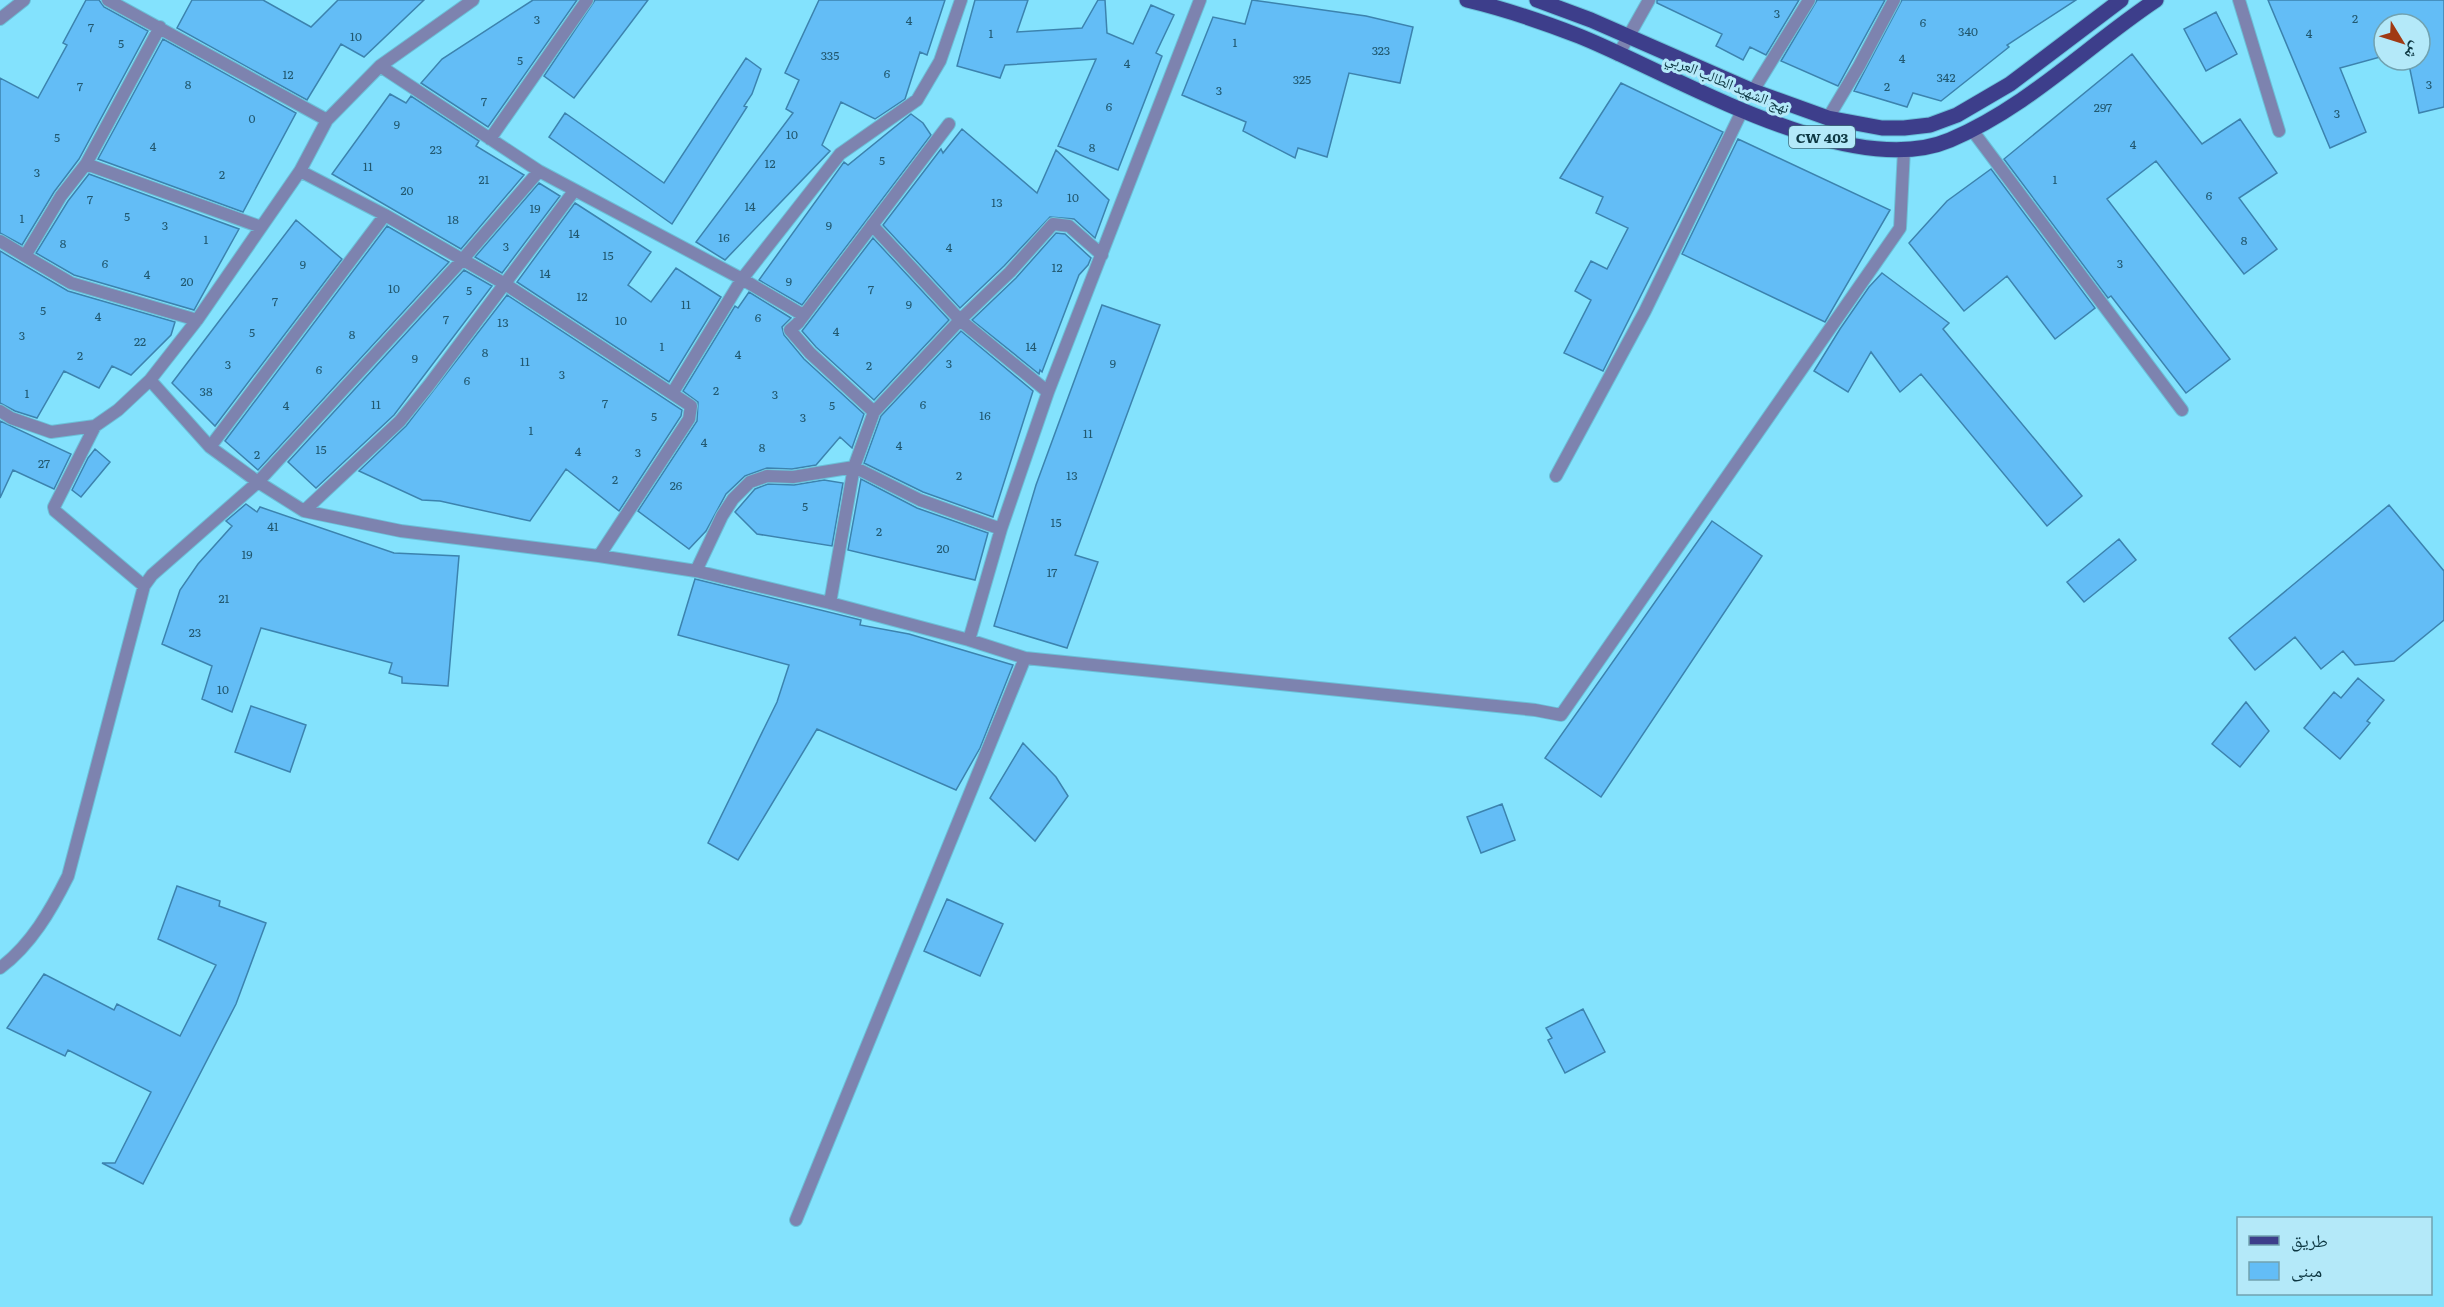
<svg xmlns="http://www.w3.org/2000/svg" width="2444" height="1307" font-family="Literata,'Noto Naskh Arabic',serif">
  <rect width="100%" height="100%" fill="#83e2fd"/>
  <path fill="#63bdf6" stroke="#3c83ae" stroke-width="1.5" d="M86,0H99L104,7L148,31L79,159L54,192L22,245L0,233V78L38,98L67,45L63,43Z
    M192,0H263L311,27L338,0H424L364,57L341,44L307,100L177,28Z
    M533,0H577L488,127L421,83L442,59Z
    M595,0H648L574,98L544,76Z
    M819,0H945L927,55L920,52L905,99L875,119L841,102L822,145L830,151L725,260L696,242L793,113L786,109L799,80L785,73Z
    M975,0H1028L1017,32L1082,28L1098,0H1105L1107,33L1133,44L1151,5L1174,15L1156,53L1162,56L1118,170L1058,146L1096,59L1005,65L1000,78L957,66Z
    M1252,0L1366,16L1413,27L1400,83L1349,73L1327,157L1298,148L1295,158L1243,131L1246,122L1182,95L1213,17L1245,24Z
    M1657,0H1799L1766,55L1750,47L1743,60L1716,46L1722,34L1657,3Z
    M1817,0H1885L1838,86L1781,61Z
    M1902,0H2076L2007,45L2009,47L1941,101L1913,93L1907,107L1854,91Z
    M2268,0H2444V107L2419,113L2408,60H2420V24H2384V56L2340,68L2366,132L2330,148Z
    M2216,12L2237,54L2206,71L2184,29Z
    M163,39L296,113L243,212L98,159Z
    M2132,54L2202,144L2240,119L2277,173L2239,198L2277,249L2244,274L2156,161L2107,199L2230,359L2186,393L2111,296L2108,298L2004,159Z
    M746,58L761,69L752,94L744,106L747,107L672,224L549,137L565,113L664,183Z
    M1621,83L1723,132L1603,371L1564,353L1591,300L1575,291L1591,261L1607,269L1628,228L1596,213L1603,197L1560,178Z
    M390,94L406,103L411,96L479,141L476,146L524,175L461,249L332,174Z
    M911,114L923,123L931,135L802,305L759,280L844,162L848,165Z
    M962,129L1037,193L1056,150L1109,200L1095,238L1074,219L1050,217L1004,266L960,308L883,225L941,149L943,153Z
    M1738,139L1890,210L1825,322L1682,254Z
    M1991,169L2095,308L2055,339L2007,276L1964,311L1909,243L1947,201Z
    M89,174L239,229L194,310L74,275L36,253L68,201Z
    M539,183L560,196L502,273L475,257Z
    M575,203L651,252L628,285L651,302L676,268L721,297L669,382L517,282Z
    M296,220L342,259L215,426L172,383Z
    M387,226L449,262L258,470L225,441Z
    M1056,233L1065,234L1091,258L1088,265L1079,275L1042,372L1040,370L1039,374L972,320L1016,278Z
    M873,238L949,320L874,400L816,347L802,331Z
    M0,251L68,291L175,322L171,335L131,375L112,366L99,388L64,371L37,418L15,411L0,403Z
    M464,270L492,286L394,415L316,488L288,462Z
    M1882,273L1949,323L1943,329L2082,496L2047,526L1921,374L1900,392L1871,352L1848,392L1814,371L1840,329L1869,287Z
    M749,292L791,318L782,327L784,335L804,359L864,414L852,448L840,437L816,465L792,469L767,468L745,476L726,494L706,531L689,549L638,511L697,421L698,402L683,391L735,306L738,308Z
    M507,295L682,410L681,416L619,511L566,469L530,521L440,501L422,500L359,471L406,426Z
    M1102,305L1160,325L1075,555L1098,562L1067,648L994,626L1036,485Z
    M961,331L1033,391L993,517L923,492L864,463L881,416Z
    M0,421L71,454L54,489L13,470L0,498Z
    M95,449L110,462L81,497L72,490L88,458Z
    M861,479L917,508L988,533L975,580L848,550Z
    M824,480L843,483L832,546L757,534L735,512L755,489L768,484L794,485Z
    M246,504L257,512L260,507L394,553L459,556L448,686L402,683V677L389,673L392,663L261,628L232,712L202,699L212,666L162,644L180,590L198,564L232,526L226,521Z
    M2389,505L2444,571V620L2394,661L2355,665L2343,651L2321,669L2295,637L2255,670L2229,638Z
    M1712,521L1762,556L1601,797L1545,758Z
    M2119,539L2136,560L2084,602L2067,582Z
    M695,579L861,620L860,625L909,634L1013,665L980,748L956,790L817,729L738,860L708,843L777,702L789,665L678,635Z
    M2358,678L2384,700L2367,721L2370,723L2340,759L2304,728L2334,692L2341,698Z
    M2246,702L2269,731L2240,767L2212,744Z
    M251,706L306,725L290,772L235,752Z
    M1023,743L1056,777L1068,796L1035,841L990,798Z
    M1502,804L1515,840L1481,853L1467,817Z
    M177,886L220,901L219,906L266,923L236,1004L143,1184L102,1163H115L151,1092L68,1050L65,1056L7,1028L44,974L114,1010L117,1004L180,1036L216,965L158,939Z
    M947,899L1003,924L980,976L924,951Z
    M1583,1009L1605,1052L1565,1073L1548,1040L1552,1038L1546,1028Z"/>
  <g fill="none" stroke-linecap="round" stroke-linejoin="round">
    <g stroke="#6bc0d8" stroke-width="14">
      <path id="minor" d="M108,0L327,120
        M2239,0L2279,131
        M0,19L24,0
        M1618,55L1649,0
        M380,66L539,171L742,279L840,154L917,100L940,61L961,0
        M1753,91L1809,0
        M1828,118L1859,66L1894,0
        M1972,130L2182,410
        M490,139L587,0
        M86,164L160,27
        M300,171L385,215L505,284L691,406L689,419L599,556
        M872,225L960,320L1048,392
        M0,241L25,256
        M197,320L71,283L25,256L61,196L86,164L261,227
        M150,380L210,447L258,482L304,511L401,531L599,556L696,571L830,603L969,640L1025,658L1535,710L1561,715L1900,228L1904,150
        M673,392L742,279L803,315
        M0,411L11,418L51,432L95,426L118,410L150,380L197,320L300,171L327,120L380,66L473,0
        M874,412L810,353L790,330L798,323L949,124
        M95,426L54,507L55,511L144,586
        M210,447L385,215
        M1556,476L1645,311L1742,111
        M304,511L400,421L429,385L574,191
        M696,571L722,516L733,499L750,482L767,476L793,477L854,467L920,500L1001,529
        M830,603L854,467L874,412L960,320L1010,272L1053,224L1069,226L1102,255
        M969,640L1001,529L1048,392L1200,0
        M0,968C31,945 51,910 68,876L144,586L152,575L258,482L463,259L539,171
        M796,1220L1025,658"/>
    </g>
    <g stroke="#6bc0d8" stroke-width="17">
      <path id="primary" d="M1467,0C1505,9 1543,22 1579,36C1674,74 1849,183 1950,140C2028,107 2087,46 2156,0
        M1537,0L1591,20L1753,91L1828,118L1882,128H1904L1930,125L1957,115L2010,84L2121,0"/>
    </g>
    <use href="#minor" stroke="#7d83af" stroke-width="12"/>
    <use href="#primary" stroke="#3d3e8b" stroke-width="15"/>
  </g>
  <g text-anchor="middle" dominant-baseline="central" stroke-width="6" stroke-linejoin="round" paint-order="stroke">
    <g font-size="12" fill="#22586f">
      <text x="1777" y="13">3</text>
      <text x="2355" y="18">2</text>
      <text x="537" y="19">3</text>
      <text x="909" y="20">4</text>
      <text x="1923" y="22">6</text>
      <text x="91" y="27">7</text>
      <text x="1968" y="31">340</text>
      <text x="991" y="33">1</text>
      <text x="2309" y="33">4</text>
      <text x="356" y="36">10</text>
      <text x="1235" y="42">1</text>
      <text x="121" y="43">5</text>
      <text x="1381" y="50">323</text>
      <text x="830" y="55">335</text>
      <text x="1902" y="58">4</text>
      <text x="520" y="60">5</text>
      <text x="1127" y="63">4</text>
      <text x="887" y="73">6</text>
      <text x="288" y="74">12</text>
      <text x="1946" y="77">342</text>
      <text x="1302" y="79">325</text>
      <text x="188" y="84">8</text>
      <text x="2429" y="84">3</text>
      <text x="80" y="86">7</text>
      <text x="1887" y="86">2</text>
      <text x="1219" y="90">3</text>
      <text x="484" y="101">7</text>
      <text x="1109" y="106">6</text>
      <text x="2103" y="107">297</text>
      <text x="2337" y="113">3</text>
      <text x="252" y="118">0</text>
      <text x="397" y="124">9</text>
      <text x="792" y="134">10</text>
      <text x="57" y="137">5</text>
      <text x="2133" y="144">4</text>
      <text x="153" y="146">4</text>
      <text x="1092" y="147">8</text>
      <text x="436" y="149">23</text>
      <text x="882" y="160">5</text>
      <text x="770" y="163">12</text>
      <text x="368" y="166">11</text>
      <text x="37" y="172">3</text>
      <text x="222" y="174">2</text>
      <text x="484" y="179">21</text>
      <text x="2055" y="179">1</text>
      <text x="407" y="190">20</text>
      <text x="2209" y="195">6</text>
      <text x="1073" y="197">10</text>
      <text x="90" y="199">7</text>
      <text x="997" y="202">13</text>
      <text x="750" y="206">14</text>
      <text x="535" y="208">19</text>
      <text x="127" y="216">5</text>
      <text x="22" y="218">1</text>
      <text x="453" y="219">18</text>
      <text x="165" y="225">3</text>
      <text x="829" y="225">9</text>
      <text x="574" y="233">14</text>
      <text x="724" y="237">16</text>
      <text x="206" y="239">1</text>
      <text x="2244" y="240">8</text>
      <text x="63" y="243">8</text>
      <text x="506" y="246">3</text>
      <text x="949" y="247">4</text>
      <text x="608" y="255">15</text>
      <text x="105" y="263">6</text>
      <text x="2120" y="263">3</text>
      <text x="303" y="264">9</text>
      <text x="1057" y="267">12</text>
      <text x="545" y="273">14</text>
      <text x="147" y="274">4</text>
      <text x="187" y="281">20</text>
      <text x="789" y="281">9</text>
      <text x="394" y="288">10</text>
      <text x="871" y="289">7</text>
      <text x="469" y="290">5</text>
      <text x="582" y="296">12</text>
      <text x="275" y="301">7</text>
      <text x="686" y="304">11</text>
      <text x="909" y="304">9</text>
      <text x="43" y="310">5</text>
      <text x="98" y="316">4</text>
      <text x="758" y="317">6</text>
      <text x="446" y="319">7</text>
      <text x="621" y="320">10</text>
      <text x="503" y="322">13</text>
      <text x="836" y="331">4</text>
      <text x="252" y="332">5</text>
      <text x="352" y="334">8</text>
      <text x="22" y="335">3</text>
      <text x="140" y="341">22</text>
      <text x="662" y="346">1</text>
      <text x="1031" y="346">14</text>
      <text x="485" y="352">8</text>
      <text x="738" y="354">4</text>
      <text x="80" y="355">2</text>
      <text x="415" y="358">9</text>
      <text x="525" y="361">11</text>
      <text x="949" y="363">3</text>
      <text x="1113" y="363">9</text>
      <text x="228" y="364">3</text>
      <text x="869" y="365">2</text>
      <text x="319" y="369">6</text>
      <text x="562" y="374">3</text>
      <text x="467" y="380">6</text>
      <text x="716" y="390">2</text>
      <text x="206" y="391">38</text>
      <text x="27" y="393">1</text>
      <text x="775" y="394">3</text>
      <text x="605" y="403">7</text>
      <text x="376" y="404">11</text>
      <text x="923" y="404">6</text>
      <text x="286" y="405">4</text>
      <text x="832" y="405">5</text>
      <text x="985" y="415">16</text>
      <text x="654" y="416">5</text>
      <text x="803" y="417">3</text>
      <text x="531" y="430">1</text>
      <text x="1088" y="433">11</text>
      <text x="704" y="442">4</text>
      <text x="899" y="445">4</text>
      <text x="762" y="447">8</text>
      <text x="321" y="449">15</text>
      <text x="578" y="451">4</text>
      <text x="638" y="452">3</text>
      <text x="257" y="454">2</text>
      <text x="44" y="463">27</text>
      <text x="959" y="475">2</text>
      <text x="1072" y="475">13</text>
      <text x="615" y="479">2</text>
      <text x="676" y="485">26</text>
      <text x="805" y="506">5</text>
      <text x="1056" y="522">15</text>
      <text x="273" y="526">41</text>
      <text x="879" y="531">2</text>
      <text x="943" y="548">20</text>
      <text x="247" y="554">19</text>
      <text x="1052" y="572">17</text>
      <text x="224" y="598">21</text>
      <text x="195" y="632">23</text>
      <text x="223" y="689">10</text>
    </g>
    <rect fill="#b4e9f9" stroke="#3f6c79" stroke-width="1.5" x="1789" y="126" width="66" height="22" rx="4.5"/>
    <g font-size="14" font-weight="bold" fill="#0d3742">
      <text x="1822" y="137">CW 403</text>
    </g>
    <g font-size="15" fill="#0d3742" stroke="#b4e9f9">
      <text transform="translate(1728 82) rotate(23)">نهج الشهيد الطالب العربي</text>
    </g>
  </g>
  <rect x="2237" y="1217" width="195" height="78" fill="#b4e9f9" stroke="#71a2b0" stroke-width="1.5"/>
  <rect x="2249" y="1236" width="30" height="9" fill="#3d3e8b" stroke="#71a2b0" stroke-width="1.5"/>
  <text x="2291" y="1247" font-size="18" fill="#0d3742">طريق</text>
  <rect x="2249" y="1262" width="30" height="18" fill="#63bdf6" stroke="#71a2b0" stroke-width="1.5"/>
  <text x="2291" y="1277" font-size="18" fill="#0d3742">مبنى</text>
  <g transform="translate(2402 42) rotate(128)"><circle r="28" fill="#b4e9f9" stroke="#71a2b0" stroke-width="1.5"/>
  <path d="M0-4.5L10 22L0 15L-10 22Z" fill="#a03a14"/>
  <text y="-9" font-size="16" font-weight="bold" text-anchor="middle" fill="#0d3742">ش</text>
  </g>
</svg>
